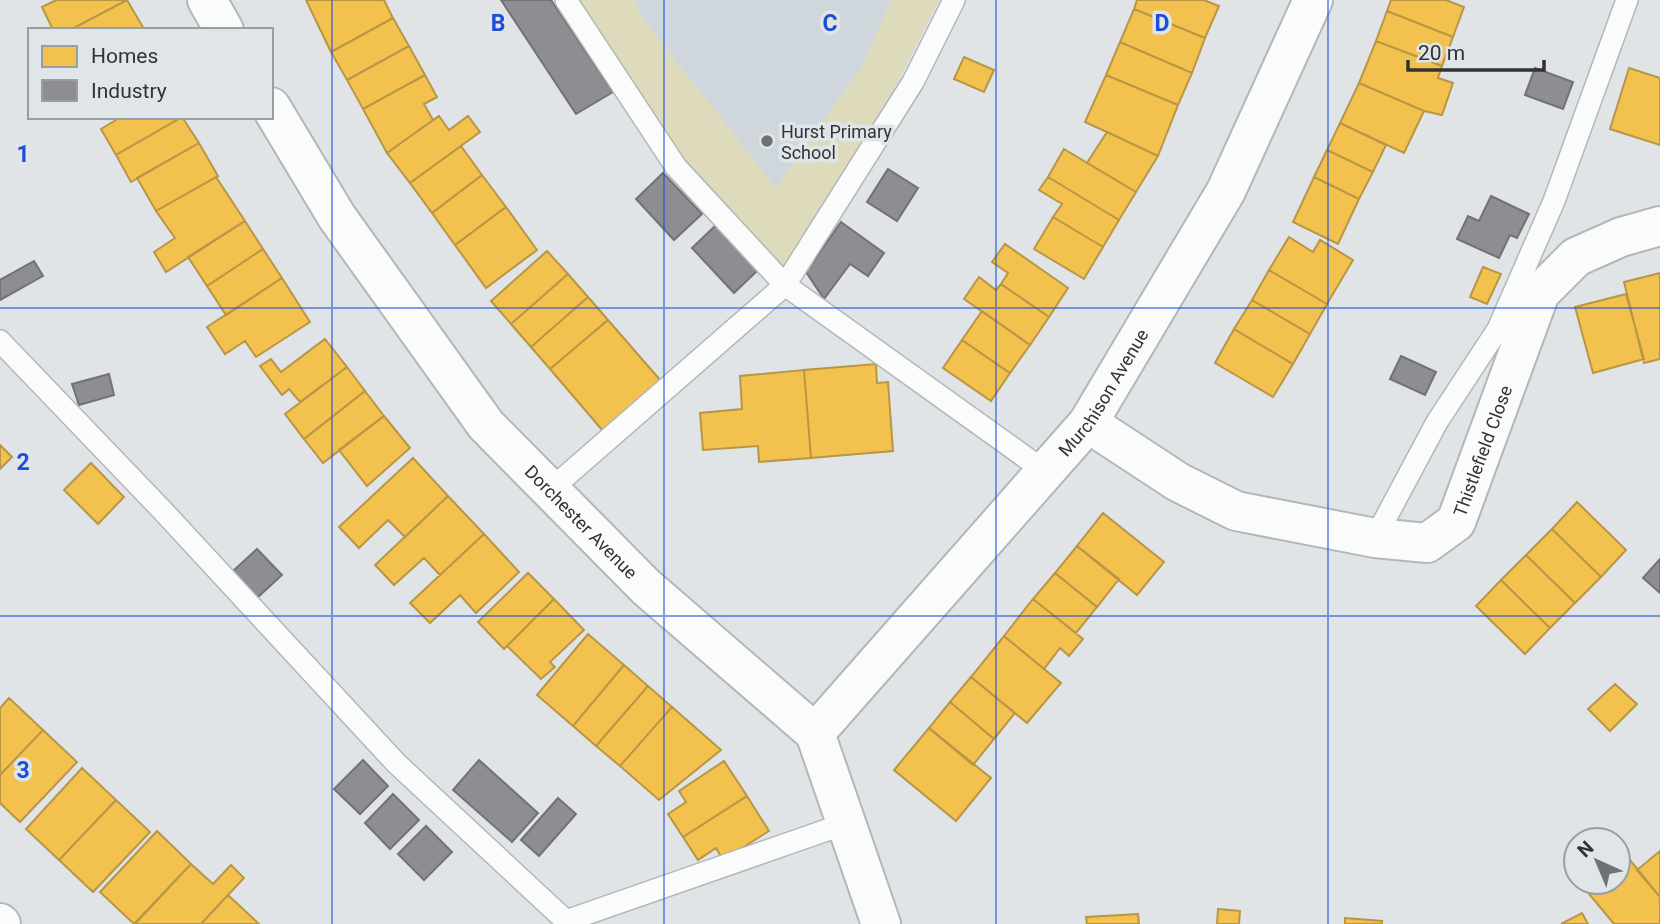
<svg xmlns="http://www.w3.org/2000/svg" width="1660" height="924" font-family="Roboto,sans-serif">
  <rect width="100%" height="100%" fill="#e1e4e7"/>
  <path fill="#cfd7dd" d="M576,0H939L891,95L781,272Z"/>
  <path fill="#dedbbc" d="M576,0H634L644,20L776,188L862,66L891,0H939L891,95L781,272L702,187Z"/>
  <path fill="#f2c14e" stroke="#b89646" stroke-width="2" d="M56,0H127L70,30H53L42,7Z
    M127,0L144,29L70,30Z
    M306,0H384L393,18L331,52Z
    M1137,0H1204L1219,6L1205,38L1134,9Z
    M1391,0H1446L1464,7L1453,37L1387,11Z
    M1134,9L1205,38L1192,73L1120,42Z
    M1387,11L1453,37L1442,66L1376,41Z
    M393,18L409,46L347,80L331,52Z
    M1376,41L1442,66L1438,78L1453,83L1442,115L1424,111L1359,83Z
    M1120,42L1192,73L1178,105L1106,75Z
    M409,46L425,75L363,109L347,80Z
    M964,57L994,70L984,92L954,79Z
    M1629,68L1660,78V145L1610,129Z
    M425,75L437,97L424,104L433,120L387,153L363,109Z
    M1106,75L1178,105L1158,156L1085,122Z
    M1359,83L1424,111L1404,153L1340,123Z
    M439,116L449,130L468,116L480,132L410,183L387,153Z
    M121,117H182L116,155L101,129Z
    M182,117L199,143L131,182L116,155Z
    M1340,123L1386,145L1373,172L1327,150Z
    M1107,132L1158,156L1136,192L1087,163Z
    M199,143L218,176L156,211L137,178Z
    M461,146L482,175L432,213L410,183Z
    M1064,149L1136,192L1119,220L1048,177Z
    M1327,150L1373,172L1359,199L1314,177Z
    M482,175L506,207L455,245L432,213Z
    M216,177L245,221L166,272L154,252L175,238L156,211Z
    M1048,177L1119,220L1103,247L1053,217L1062,204L1039,190Z
    M1314,177L1359,199L1338,244L1293,222Z
    M506,207L537,250L486,288L455,245Z
    M1053,217L1103,247L1084,279L1034,249Z
    M245,221L263,249L207,286L188,257Z
    M1289,237L1313,252L1320,240L1353,260L1327,304L1269,270Z
    M1005,244L1068,288L1049,317L1001,284L1008,273L992,262Z
    M263,249L282,278L226,315L207,286Z
    M547,251L568,274L511,324L491,301Z
    M1483,267L1501,274L1487,304L1470,297Z
    M1269,270L1327,304L1310,334L1252,300Z
    M1660,273V359L1644,363L1624,282Z
    M568,274L588,297L531,347L511,324Z
    M979,277L996,290L1001,284L1049,317L1030,345L964,299Z
    M282,278L310,322L256,357L245,341L225,354L207,327Z
    M1626,294L1644,359L1593,373L1575,307Z
    M588,297L608,320L550,369L531,347Z
    M1252,300L1310,334L1293,364L1234,329Z
    M982,311L1030,345L1010,373L962,340Z
    M608,320L661,381L603,431L550,369Z
    M1234,329L1293,364L1273,397L1215,363Z
    M325,339L347,367L300,402L289,389L282,395L260,366L271,359L281,372Z
    M962,340L1010,373L991,401L943,368Z
    M876,364L877,383L888,382L893,451L811,458L804,370Z
    M347,367L365,391L304,439L285,414Z
    M804,370L811,458L759,462L758,446L703,450L700,413L742,409L740,376Z
    M365,391L384,416L323,463L304,439Z
    M384,416L410,448L367,486L339,450Z
    M0,445L12,457L0,469Z
    M413,458L448,496L405,537L388,520L359,548L339,527Z
    M91,463L124,497L98,524L64,490Z
    M448,496L484,534L440,575L424,558L394,585L375,565Z
    M1577,502L1626,550L1601,577L1552,529Z
    M1103,513L1164,562L1137,595L1077,546Z
    M1552,529L1601,577L1575,603L1526,555Z
    M484,534L519,572L476,613L460,595L430,623L410,603Z
    M1077,546L1119,579L1097,607L1055,573Z
    M1526,555L1575,603L1550,628L1501,580Z
    M528,573L554,599L504,649L478,622Z
    M1055,573L1097,607L1076,633L1033,599Z
    M1501,580L1550,628L1525,654L1476,606Z
    M554,599L584,630L550,662L555,667L541,679L507,646Z
    M1033,599L1083,639L1069,656L1060,648L1044,669L1004,636Z
    M588,634L624,665L573,726L537,695Z
    M1004,636L1061,683L1027,723L971,677Z
    M624,665L648,686L596,746L573,726Z
    M971,677L1015,713L994,739L950,702Z
    M1615,684L1637,704L1610,731L1588,709Z
    M648,686L672,707L620,766L596,746Z
    M9,698L43,730L0,775V708Z
    M950,702L994,739L973,765L929,728Z
    M672,707L721,750L659,800L620,766Z
    M929,728L991,778L956,821L894,770Z
    M43,730L77,762L20,822L0,803V775Z
    M724,761L747,796L683,837L668,814L686,802L679,791Z
    M82,768L116,800L59,860L26,829Z
    M747,796L769,831L723,860L716,848L698,860L683,837Z
    M116,800L150,832L93,892L59,860Z
    M157,831L191,864L134,924L100,892Z
    M1660,851V897L1637,870Z
    M1630,860L1660,897V924H1614L1589,894L1604,882H1618V870Z
    M191,864L213,884L231,865L244,878L201,924H135Z
    M228,895L259,924H201Z
    M1218,909L1240,911L1239,924H1217Z
    M1582,913L1588,924H1561Z
    M1138,914L1139,924H1087L1086,917Z
    M1345,918L1382,921V924H1345Z"/>
  <path fill="#8d8d92" stroke="#717276" stroke-width="2" d="M501,0H551L613,92L576,114Z
    M1535,68L1573,82L1563,109L1525,95Z
    M888,169L918,188L897,221L867,202Z
    M663,173L702,214L674,240L636,199Z
    M1491,196L1529,214L1517,238L1510,235L1499,258L1457,239L1468,216L1479,221Z
    M841,222L884,253L868,276L850,264L824,299L806,272Z
    M716,225L758,270L734,293L692,248Z
    M34,261L43,276L0,300V280Z
    M1401,356L1436,372L1425,395L1390,379Z
    M109,374L114,395L79,405L72,384Z
    M257,549L282,575L258,597L233,571Z
    M1660,559V593L1643,578Z
    M363,760L388,786L360,814L334,789Z
    M479,760L538,813L512,842L453,790Z
    M393,794L419,820L390,849L365,823Z
    M558,798L576,814L539,856L521,840Z
    M426,826L452,852L424,880L398,854Z"/>
  <g fill="none" stroke-linecap="round" stroke-linejoin="round">
    <g stroke="#b4b6b8" stroke-width="24">
      <path id="service" d="M954,0L913,82L785,285L1046,472
        M0,341L162,510L396,763L566,921L847,823
        M550,490L785,285L676,167L566,0
        M1375,538L1437,422L1498,329L1554,201L1627,0"/>
    </g>
    <g stroke="#b4b6b8" stroke-width="42">
      <g id="minor">
        <path d="M207,0L224,30"/>
        <path id="s1" d="M271,107L337,217L486,425L646,587L815,733"/>
        <path id="s2" d="M1088,423L1178,482L1236,511L1375,538L1427,543L1456,522L1540,293L1576,257L1621,237L1660,226"/>
        <path d="M0,923L1,924"/>
      </g>
    </g>
    <g stroke="#b4b6b8" stroke-width="42">
      <g id="tertiary">
        <path id="s3" d="M881,924L815,733L1088,423L1226,191L1313,0"/>
      </g>
    </g>
    <use href="#service" stroke="#fafbfb" stroke-width="21"/>
    <use href="#minor" stroke="#fafbfb" stroke-width="38"/>
    <use href="#tertiary" stroke="#fafbfb" stroke-width="38"/>
  </g>
  <path fill="none" stroke="#1d4ed8" stroke-width="2" stroke-opacity="0.55" d="M332,0V924M664,0V924M996,0V924M1328,0V924M0,308H1660M0,616H1660"/>
  <circle fill="#6f7173" stroke="#dfe5e9" stroke-width="2.5" cx="767" cy="141" r="7"/>
  <g text-anchor="middle" dominant-baseline="central" stroke-width="7" stroke-linejoin="round" paint-order="stroke">
    <g font-size="18" fill="#313335" stroke="#dfe5e9" text-anchor="start">
      <text x="781" y="131">Hurst Primary<tspan x="781" dy="21">School</tspan></text>
    </g>
    <g font-size="18" fill="#313335" stroke="#dfe5e9">
      <text stroke="none"><textPath href="#s3" startOffset="649">Murchison Avenue</textPath></text>
      <text stroke="none"><textPath href="#s2" startOffset="478">Thistlefield Close</textPath></text>
      <text stroke="none"><textPath href="#s1" startOffset="520">Dorchester Avenue</textPath></text>
    </g>
  </g>
  <g font-size="23" text-anchor="middle" font-weight="bold" fill="#1d4ed8" stroke="#dfe5e9" stroke-width="7" stroke-linejoin="round" paint-order="stroke">
    <text x="498" y="31">B</text>
    <text x="830" y="31">C</text>
    <text x="1162" y="31">D</text>
    <text x="23" y="162">1</text>
    <text x="23" y="470">2</text>
    <text x="23" y="778">3</text>
  </g>
  <rect x="28" y="28" width="245" height="91" fill="#dfe5e9" stroke="#999ea1" stroke-width="2"/>
  <rect x="42" y="46" width="35" height="21" fill="#f2c14e" stroke="#999ea1" stroke-width="2"/>
  <text x="91" y="63" font-size="21" fill="#313335">Homes</text>
  <rect x="42" y="80" width="35" height="21" fill="#8d8d92" stroke="#999ea1" stroke-width="2"/>
  <text x="91" y="98" font-size="21" fill="#313335">Industry</text>
  <g transform="translate(1597 861) rotate(316)"><circle r="33" fill="#dfe5e9" stroke="#999ea1" stroke-width="2"/>
  <path d="M0-5L12 26L0 18L-12 26Z" fill="#6f7173"/>
  <text y="-10" font-size="19" font-weight="bold" text-anchor="middle" fill="#313335">N</text>
  </g>
  <path d="M1408 60v10h136v-10" fill="none" stroke="#313335" stroke-width="3.5"/>
  <text x="1418" y="60" font-size="21" fill="#313335" stroke="#dfe5e9" stroke-width="5" paint-order="stroke">20 m</text>
</svg>
